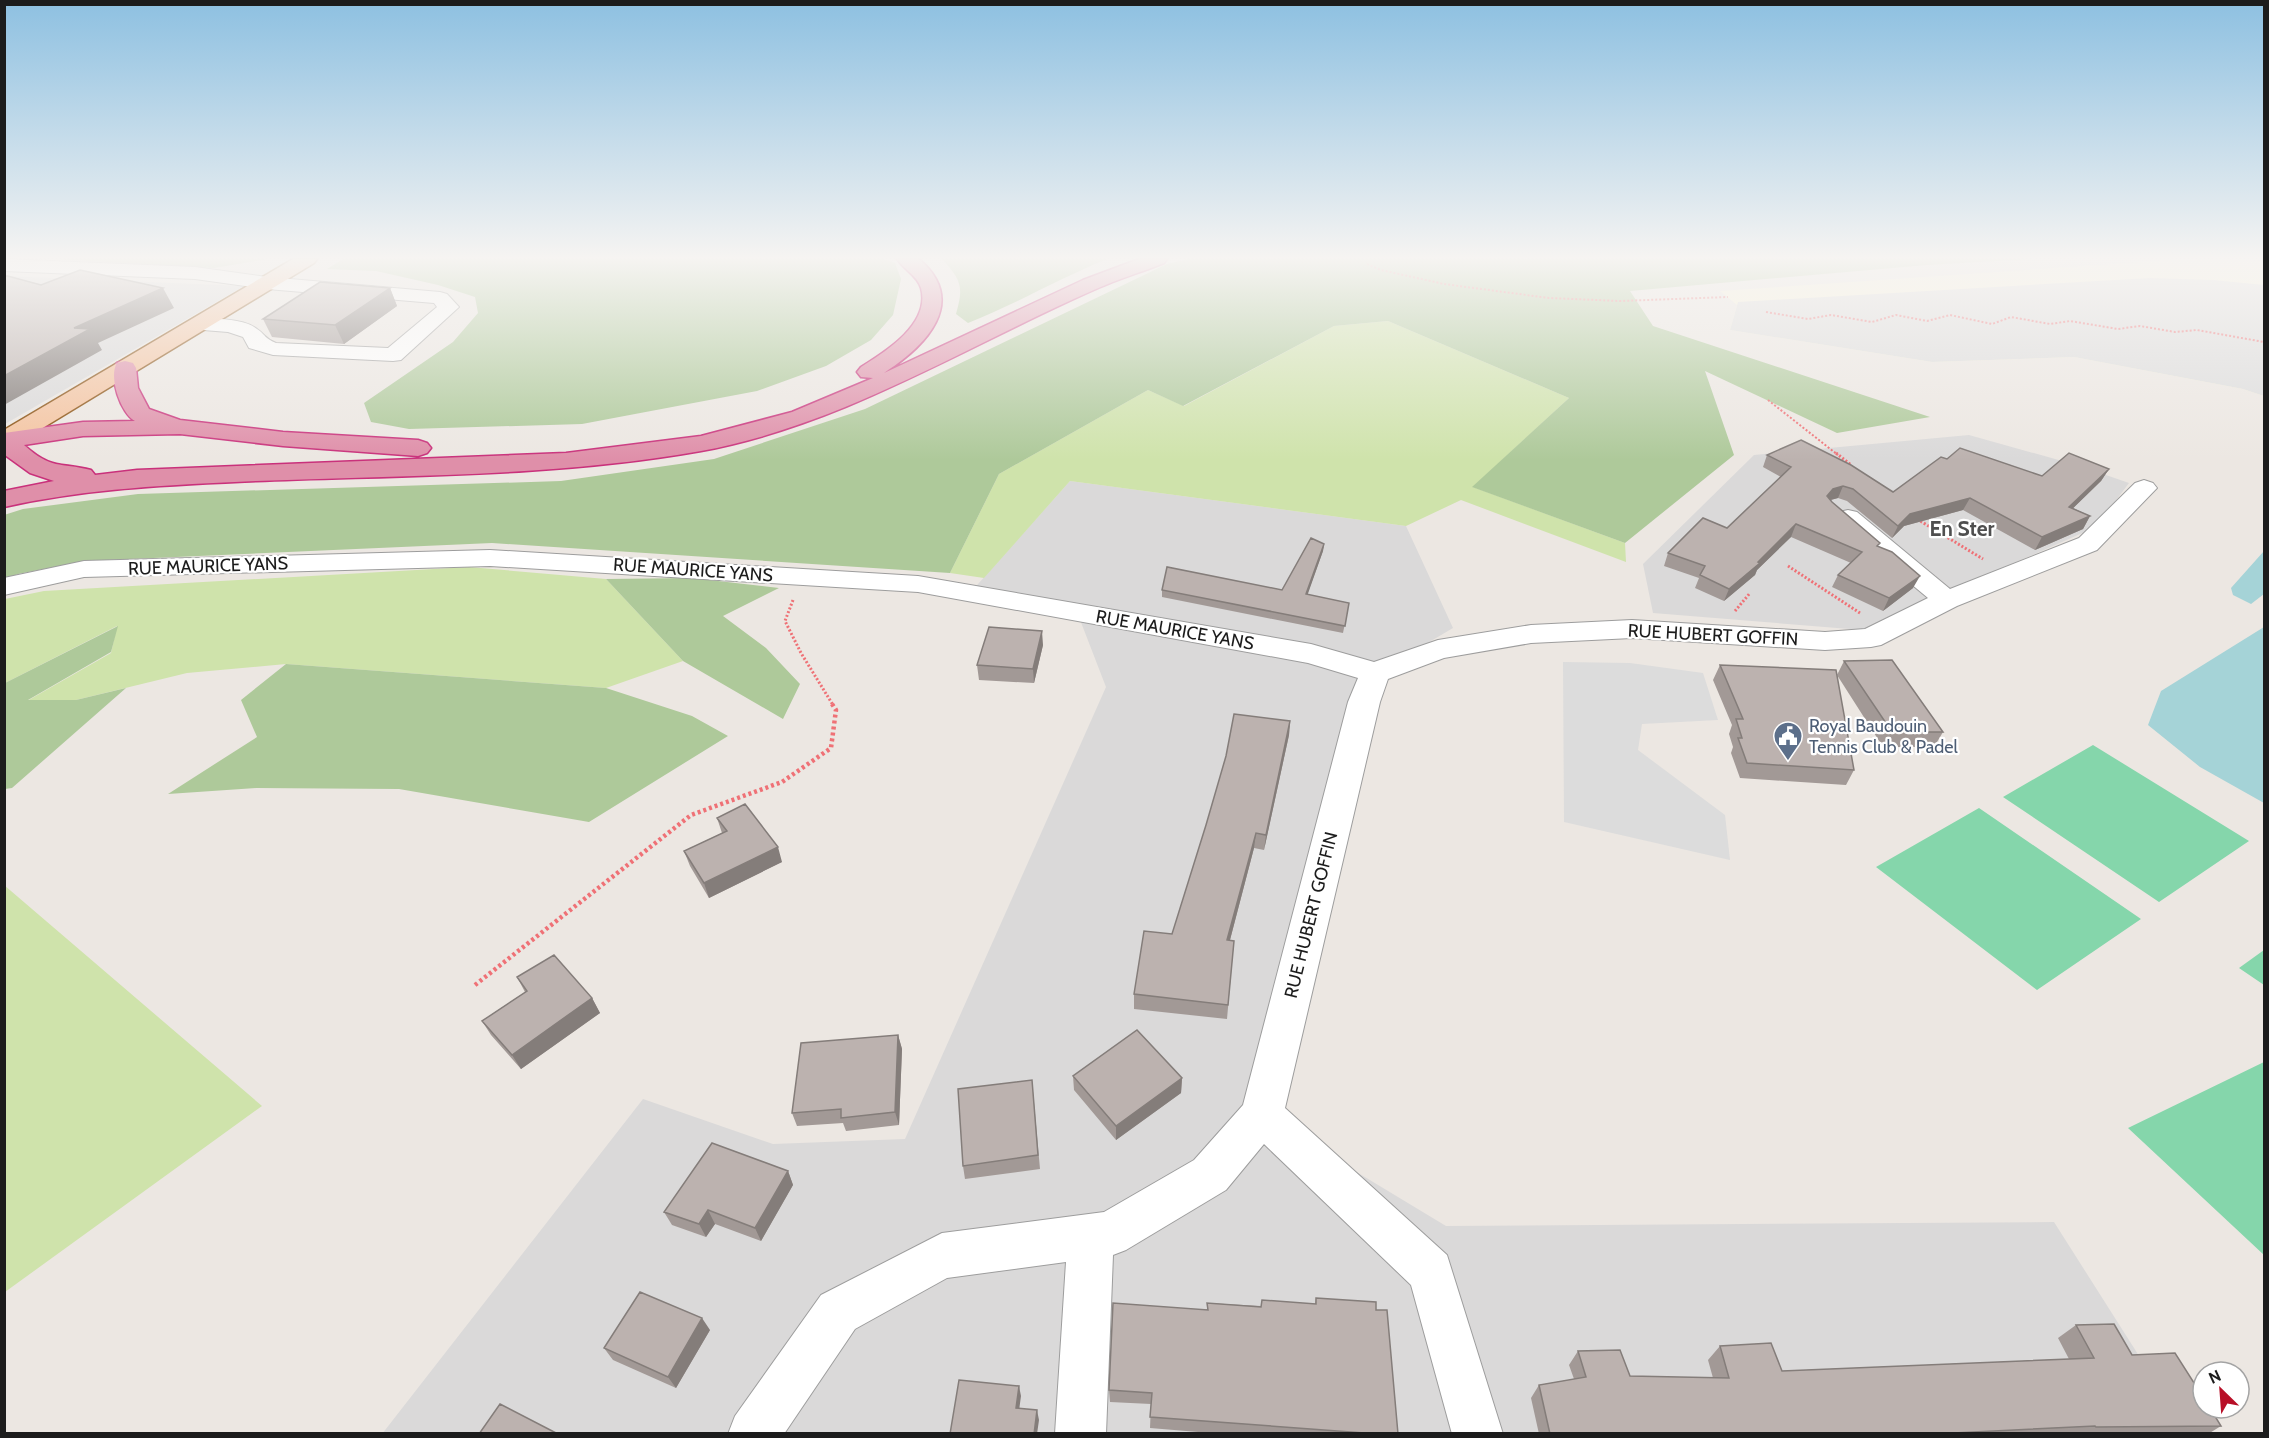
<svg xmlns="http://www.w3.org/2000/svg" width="2269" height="1438" font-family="Cabin,sans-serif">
  <rect width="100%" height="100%" fill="#ece7e2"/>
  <path fill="#dad9d9" d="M5,276L244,286L5,424Z
    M1969,435L2080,466L2129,483L2096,527L1862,630L1653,613L1643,564L1754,455Z
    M1070,481L1406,526L1453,628L1375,674L1262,1115L1446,1226L2054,1222L2188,1433L382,1434L643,1099L773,1144L905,1139L1106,687L1077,612L970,593Z"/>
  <path fill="#fcf7db" d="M2186,259L2264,261V396L2243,389L2074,357L1932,362L1730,330L1737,305L1720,291Z"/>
  <path fill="#cfe3ab" d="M1388,321L1569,398L1473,487L1625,543L1626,562L1461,500L1406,526L1070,481L984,578L950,573L999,474L1148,390L1184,406L1334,326Z
    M469,567L606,579L683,661L606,688L286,664L187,673L76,700L27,701L111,653L117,626L5,683V599L44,591Z
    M4,885L262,1106L5,1292H4Z"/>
  <path fill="#aec99a" d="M54,259H268L214,268Z
    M343,259H884L895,263L901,279L893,315L871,340L826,366L757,391L582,424L409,429L371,422L364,403L453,342L478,313L475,297L438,285L376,271L327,269Z
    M942,259H1107C1060,278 1016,304 968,323L956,314C964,286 961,280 942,259Z
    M1188,259H2032L1927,265L1630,291L1653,326L1930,417L1837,433L1705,371L1734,455L1625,543L1472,487L1569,398L1388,321L1334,326L1183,406L1148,390L999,474L950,573L492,543L85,561L18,574L5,579L4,515L23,509L138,494L561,481L714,459L865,409L1167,264Z
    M692,578L779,588L723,616L766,648L800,684L783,719L683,661L606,579Z
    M118,626L111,652L28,700H76L126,688L12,788L5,789V683Z
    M286,664L606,688L692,716L728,736L589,822L399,789L256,788L168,794L257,737L241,700Z"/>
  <path fill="#85d6ab" d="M2093,745L2249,841L2159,902L2003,797Z
    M1979,808L2141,919L2037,990L1876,867Z
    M2264,950V985L2239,968Z
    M2264,1062V1255L2128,1128Z"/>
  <path fill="#dcdcdc" d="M2150,278L2213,280L2264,285V396L2243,389L2074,357L1932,362L1730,330L1738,302Z
    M1563,662L1630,663L1703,673L1718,720L1642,724L1638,750L1725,815L1730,860L1564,822Z"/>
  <path fill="#a5d3d7" d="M2264,551V594L2251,604L2233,595L2231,588Z
    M2264,627V803L2200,767L2148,725L2161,691Z"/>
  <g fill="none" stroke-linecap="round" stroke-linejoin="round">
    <g stroke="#9d9d9d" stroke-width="2">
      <path id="minor" d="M4,259L195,267L267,277L440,292L447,294L459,307L401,360L393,361L273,355L249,348L243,337L228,332L191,329L188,325L191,321C207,317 244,318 257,329C266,335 264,338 276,343L388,348L437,307L434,303L267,289L195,279L4,271Z
        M2144,480L2153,483L2157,488L2097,550L1957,606L1881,645L1871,647L1825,650L1632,638L1531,643L1444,658L1388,679L1380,702L1285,1108L1447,1255L1503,1434H1452L1411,1285L1264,1144L1226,1190L1126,1250L1113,1255L1106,1434H1055L1066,1262L947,1278L855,1329L784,1434H728L735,1416L821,1295L942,1233L1104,1212L1194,1160L1243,1105L1348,702L1358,678L1308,663L918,592L490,566L84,577L4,595V578L84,561L490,550L918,576L1311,644L1374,662L1438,640L1531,625L1632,620L1825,632L1865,629L1928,598L1839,524L1835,518L1839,512L1848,510L1857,512L1950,589L2079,538L2135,483Z"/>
    </g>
    <g stroke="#884d0b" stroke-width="3">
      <path id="major" d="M293,259H317L314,263L13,446L4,448V430Z"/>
    </g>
    <g stroke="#c9317b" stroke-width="3">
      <path id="highway" d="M897,259H919C969,302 926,346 884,373L1083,280L1139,259H1167L1164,263C1142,272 1118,279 1096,289C966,346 843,425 701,451C555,477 404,475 256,481C170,485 90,488 4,507V491L54,481L30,473L5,455L4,433L83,422L135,421C121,414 108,376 117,363L125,361L133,363L136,368L138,388L149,409L180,420L283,432L418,440L427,443L431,448L427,453L418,456L283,446L180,434L83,436L24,445C52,470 59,462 91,470L95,475L137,470L566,453L701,436L792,412L873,378L861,377L857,372L861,367C885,352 931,324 921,288C917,275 904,270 897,259Z"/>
    </g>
    <path stroke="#ef7176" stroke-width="2" stroke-dasharray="2 2" stroke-linecap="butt" d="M1367,264L1381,270L1444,284L1549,298L1620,301L1728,297
      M1766,312L1808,319L1831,315L1872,322L1896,315L1927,321L1950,315L1992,324L2011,317L2050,324L2070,321L2118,329L2140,326L2175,332L2197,330L2264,342
      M1768,400L1838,455"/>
    <path stroke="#ef7176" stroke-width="3" stroke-dasharray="2 2" stroke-linecap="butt" d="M1836,453L1851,465
      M1917,519L1983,559
      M1788,566L1860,613
      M793,600L785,621L801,653L833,705
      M1735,611L1750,593"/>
    <path stroke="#ef7176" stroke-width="4.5" stroke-dasharray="3 3" stroke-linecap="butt" d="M475,985L691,815L782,782L831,748L836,710L832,704"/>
    <use href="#minor" fill="#fff" fill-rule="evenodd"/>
    <use href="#major" fill="#f4c39f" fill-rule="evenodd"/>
    <use href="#highway" fill="#df8fa9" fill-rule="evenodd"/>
  </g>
  <path fill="#a29996" d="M390,288L397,306L344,344L272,337L263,319Z
    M1767,455L1893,492L1947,459L2042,476L2109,469L2101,481L2073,508L2090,516L2083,529L2035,550L1963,510L1904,526L1892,538L1847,501L1838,498L1830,500L1879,547L1913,588L1883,611L1832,587L1838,575L1851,563L1791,537L1757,570L1755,575L1724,601L1695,588L1699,578L1664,566L1668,553L1727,528L1781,477L1763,467Z
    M1324,544L1323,551L1307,595L1349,603L1343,633L1162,597V590H1282Z
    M1043,645L1034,683L979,680L977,665Z
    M1844,661L1943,732L1934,747H1883L1837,675Z
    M1720,665L1854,770L1846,785L1740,778L1731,753L1733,747L1729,734L1732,725L1713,680Z
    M1290,721L1289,735L1264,850L1254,848L1230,940L1234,941L1227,1019L1134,1009V994L1172,934Z
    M717,818L782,862L709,898L690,866L684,851L722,833Z
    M517,977L592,998L600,1013L521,1069L491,1035L482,1021L525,992Z
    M898,1035L902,1049L899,1125L846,1131L843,1123L797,1126L792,1113Z
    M1073,1076L1182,1078L1181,1093L1116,1140L1074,1090Z
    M1032,1080L1040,1169L965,1179L963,1166Z
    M788,1171L793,1185L761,1241L715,1224L706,1237L672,1225L664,1212Z
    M1316,1298L1376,1310L1398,1434H1222L1150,1428L1151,1404L1110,1402L1109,1390L1207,1309V1303L1261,1306L1262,1300L1315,1304Z
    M2076,1325L2132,1355L2221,1426L2208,1434H1539L1531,1398L1539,1385L1574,1379L1569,1365L1578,1351L1630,1376L1713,1378L1708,1360L1720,1346L1782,1371L2069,1359L2058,1338Z
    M710,1330L676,1388L613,1360L604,1348Z"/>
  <path fill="#847d7a" d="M163,288L174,308L98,343L102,350L4,405V376L74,328Z
    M390,288L397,306L344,344L335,325Z
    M2109,469L2101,481L2062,519L2069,507Z
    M1843,486L1838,498L1827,501V496L1833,489Z
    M1970,498L1963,510L1904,526L1892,538L1898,526L1910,514Z
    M2090,516L2083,529L2035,550L2042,537Z
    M1796,524L1791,537L1757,570L1755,575L1724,601L1729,589Z
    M1324,544L1323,551L1305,602L1306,594Z
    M1920,576L1913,588L1883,611L1889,598Z
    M1042,631L1043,645L1034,683L1033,669Z
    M1290,721L1289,735L1264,850L1266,835Z
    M1256,833L1254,848L1226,955L1227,940Z
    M778,847L782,862L709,898L704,883Z
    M592,998L600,1013L521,1069L512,1055Z
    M898,1035L902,1049L899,1125L895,1112Z
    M1182,1078L1181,1093L1116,1140V1126Z
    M788,1171L793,1185L761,1241L755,1228Z
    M708,1210L715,1224L706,1237L699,1224Z
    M702,1318L710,1330L676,1388L668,1377Z
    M1019,1386L1021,1396L1018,1418L1016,1408Z
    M1037,1410L1039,1420L1037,1434H1034Z"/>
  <path fill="#bcb2af" stroke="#847d7a" stroke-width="1.5" d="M80,270L163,288L74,328L90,329L4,376V275L41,285Z
    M320,282L390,288L335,325L263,319Z
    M1801,440L1851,465L1893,492L1941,457L1947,459L1960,448L2042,476L2069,453L2109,469L2069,507L2090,516L2042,537L1970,498L1910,514L1898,526L1853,489L1843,486L1833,489L1827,496L1832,502L1880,543L1877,546L1892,552L1920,576L1889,598L1838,575L1862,552L1796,524L1758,562L1760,563L1729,589L1700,575L1705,566L1668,553L1703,518L1727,528L1791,467L1767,455Z
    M1311,538L1324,544L1306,594L1349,603L1345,626L1162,590L1167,567L1282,590Z
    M989,627L1042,631L1033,669L977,665Z
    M1892,660L1943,732H1892L1844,661Z
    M1720,665L1836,670L1854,770L1747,763L1738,738H1742L1736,719H1743Z
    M1234,714L1290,721L1266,835L1256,833L1227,940L1234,941L1228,1005L1134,994L1144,931L1172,934L1206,825L1226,756Z
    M745,804L778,847L704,883L684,851L727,831L717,818Z
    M554,955L592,998L512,1055L482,1021L527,991L517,977Z
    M1137,1030L1182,1078L1116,1126L1073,1076Z
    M898,1035L895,1112L841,1118V1109L792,1113L801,1043Z
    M1032,1080L1038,1155L963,1166L958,1089Z
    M712,1143L788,1171L755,1228L708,1210L699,1224L664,1212Z
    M640,1292L702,1318L668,1377L604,1348Z
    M1316,1298L1376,1302V1310H1387L1398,1434H1378L1150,1417L1152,1393L1109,1390L1113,1303L1208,1310L1207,1303L1261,1307L1262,1300L1316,1304Z
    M2114,1324L2132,1355L2175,1353L2203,1397V1408H2210L2221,1426L2096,1427L2095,1426L1933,1434H1550L1539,1385L1586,1377L1578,1351L1620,1350L1630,1376L1729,1378L1720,1346L1771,1343L1782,1371L2094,1358L2076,1325Z
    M959,1380L1019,1386L1016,1408L1037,1410L1034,1434H950Z
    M500,1404L558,1434H479Z"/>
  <linearGradient id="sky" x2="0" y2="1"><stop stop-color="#8dc0e1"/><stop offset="0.56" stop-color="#f6f4f2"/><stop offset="1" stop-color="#f6f4f2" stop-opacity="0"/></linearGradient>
  <rect width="2269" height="460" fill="url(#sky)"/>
  <defs>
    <g id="civic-pin" transform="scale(1.5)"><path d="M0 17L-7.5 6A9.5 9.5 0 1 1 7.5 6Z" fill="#5c6f8a" stroke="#fff"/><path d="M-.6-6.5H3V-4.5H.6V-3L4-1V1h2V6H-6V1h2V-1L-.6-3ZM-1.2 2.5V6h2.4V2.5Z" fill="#fff"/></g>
  </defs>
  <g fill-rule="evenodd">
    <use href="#civic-pin" x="1788" y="736"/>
  </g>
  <g text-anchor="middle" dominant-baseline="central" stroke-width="4.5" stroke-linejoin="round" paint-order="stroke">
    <g font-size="18" fill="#1c1c1c" stroke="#fff">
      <text transform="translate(208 566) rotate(-2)">RUE MAURICE YANS</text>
      <text transform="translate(693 570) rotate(4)">RUE MAURICE YANS</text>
      <text transform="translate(1175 630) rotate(10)">RUE MAURICE YANS</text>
      <text transform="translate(1713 635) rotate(3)">RUE HUBERT GOFFIN</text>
      <text transform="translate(1311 915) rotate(-76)">RUE HUBERT GOFFIN</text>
    </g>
    <g font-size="18" fill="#4e5e75" stroke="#fff" text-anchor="start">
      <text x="1809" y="726">Royal Baudouin<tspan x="1809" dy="21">Tennis Club &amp; Padel</tspan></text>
    </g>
    <g font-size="21" font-weight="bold" fill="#4f4f4f" stroke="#fff">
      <text x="1962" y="528">En Ster</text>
    </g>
  </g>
  <rect width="2269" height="1438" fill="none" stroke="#1c1c1c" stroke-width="12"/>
  <g transform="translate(2221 1390) rotate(335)"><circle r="28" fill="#ffffff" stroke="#a4a4a4" stroke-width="1.5"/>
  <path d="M0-4.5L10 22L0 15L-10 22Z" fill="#b80f27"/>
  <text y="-9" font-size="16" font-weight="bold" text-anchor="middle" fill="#1c1c1c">N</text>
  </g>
</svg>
